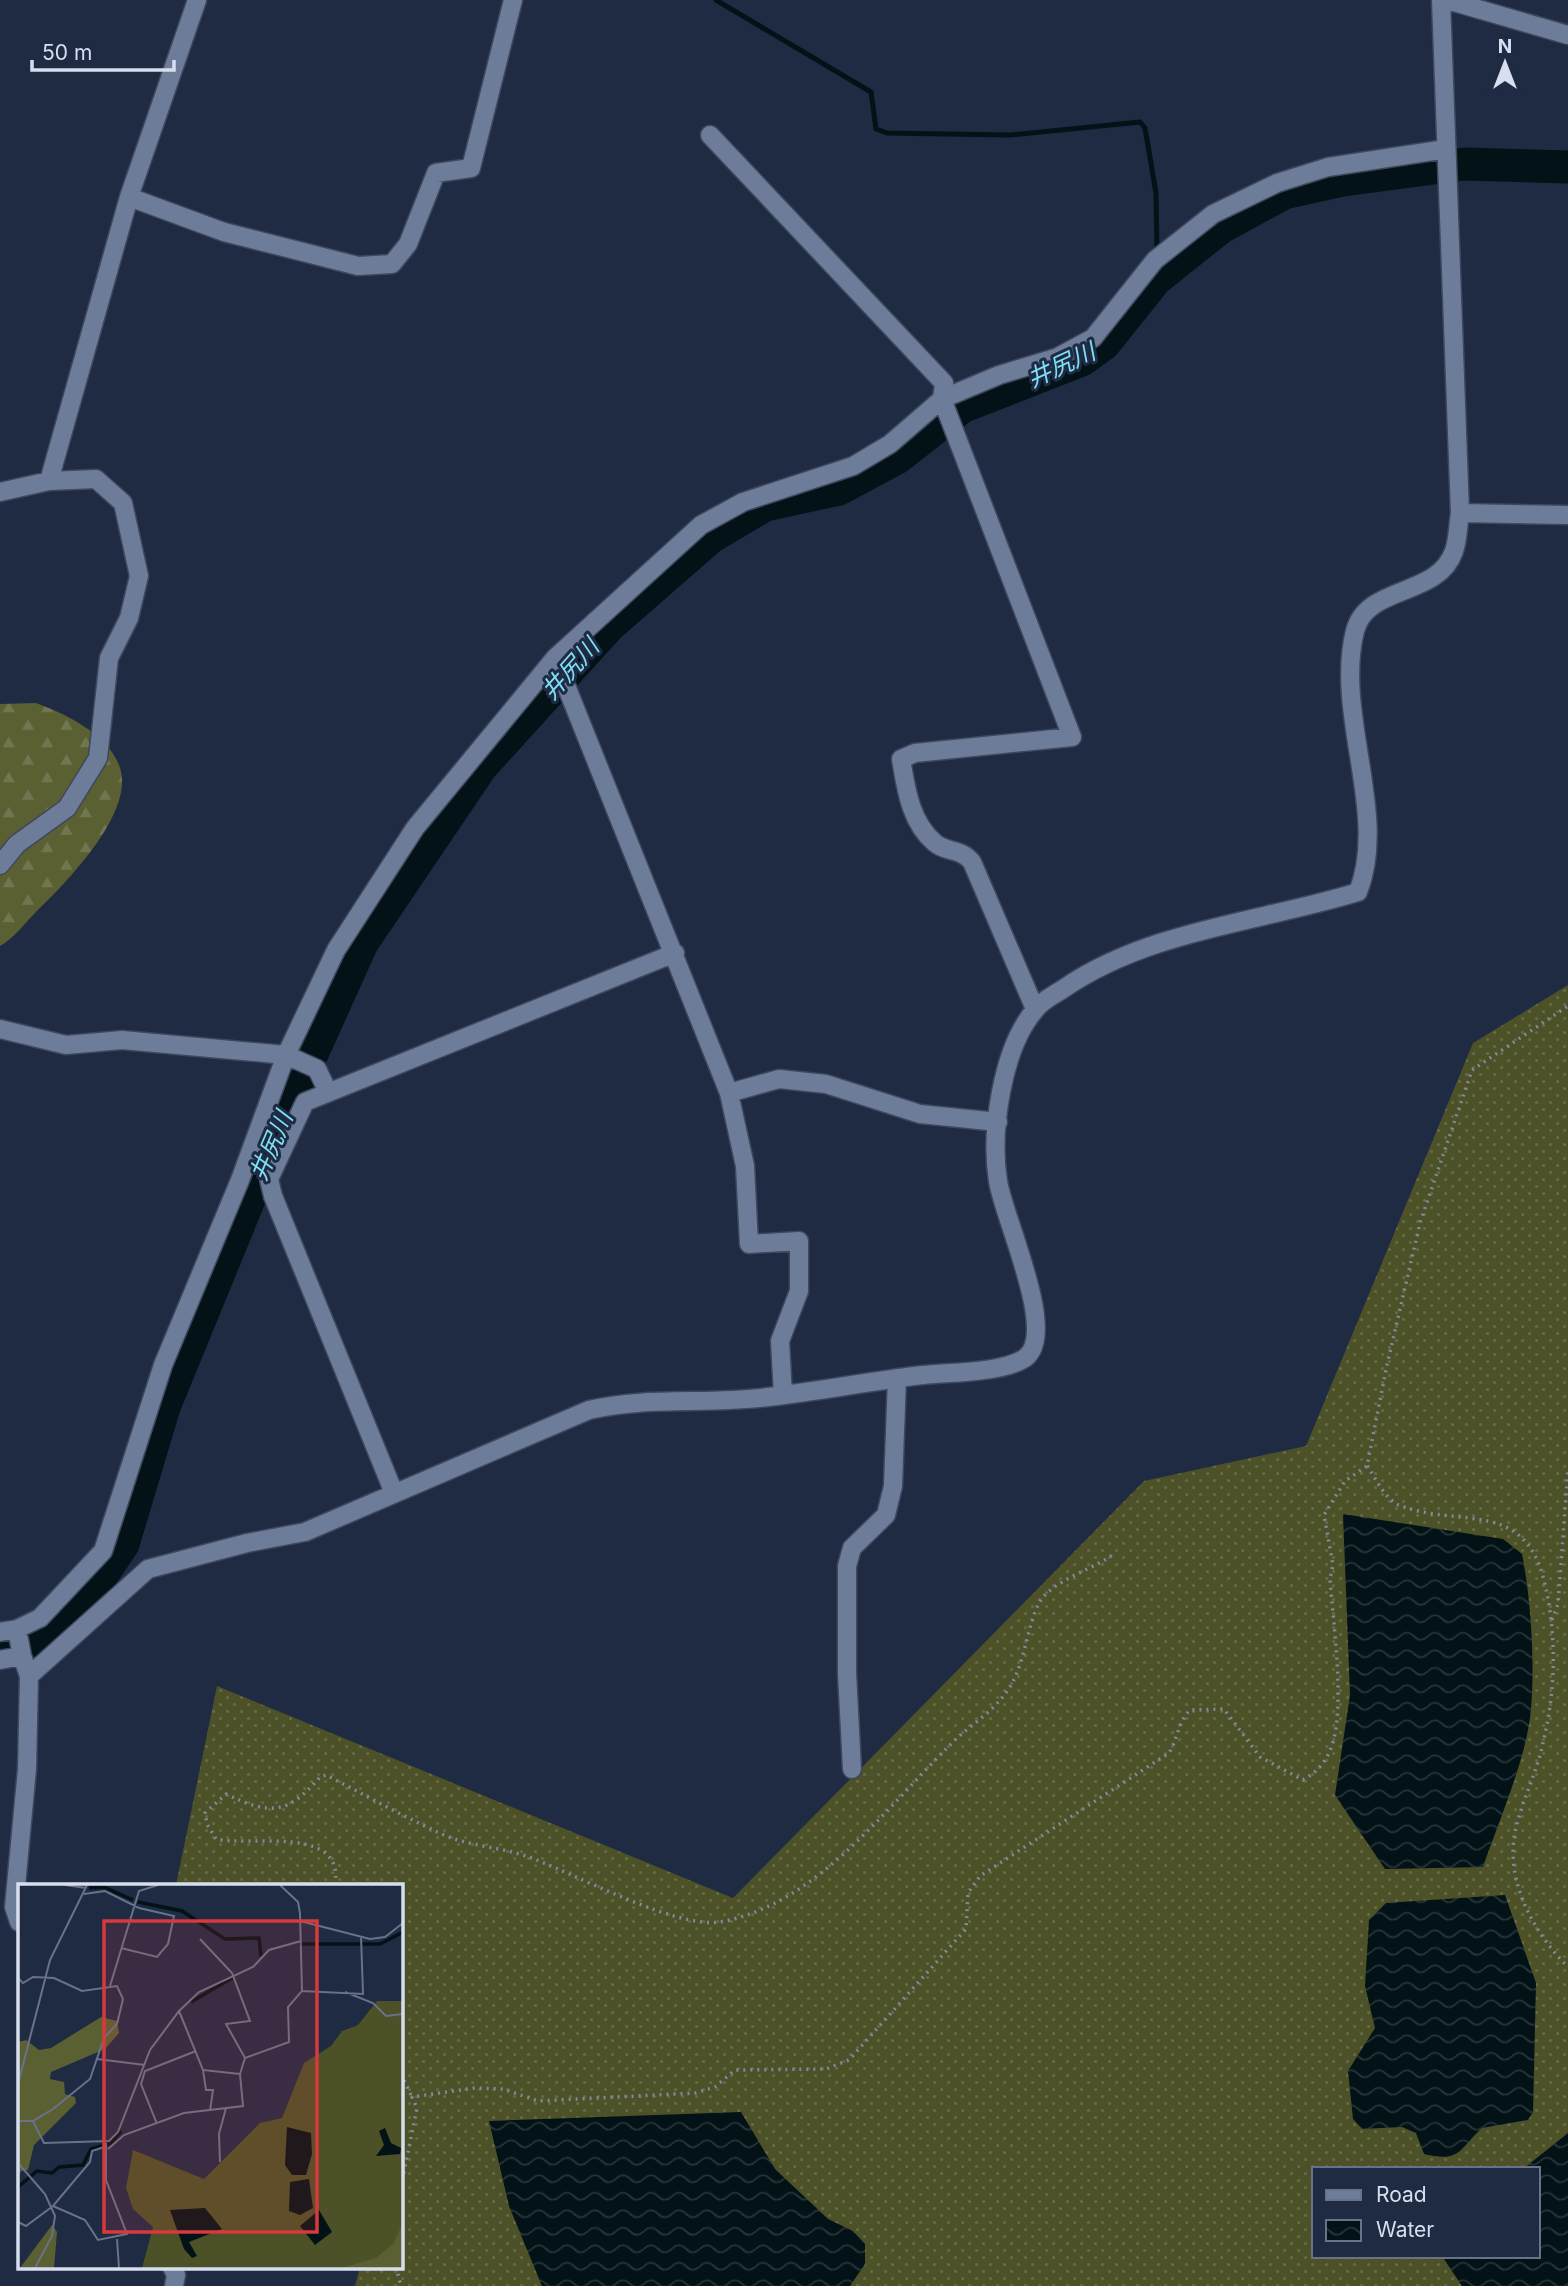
<svg xmlns="http://www.w3.org/2000/svg" width="1568" height="2286" font-family="Inter,'Noto Sans JP',sans-serif">
  <defs>
    <pattern id="grass-dots" width="8" height="8" patternUnits="userSpaceOnUse" patternTransform="scale(1.75)"><rect width="8" height="8" fill="#4c5127"/><path d="M2 2h.1M6 6h.1" fill="none" stroke="#656a47" stroke-width="1.8" stroke-linecap="round"/></pattern>
    <pattern id="forest-firs" width="22" height="20" patternUnits="userSpaceOnUse" patternTransform="scale(1.75)"><rect width="22" height="20" fill="#5a6032"/><path d="M5 1l3.5 6h-7zM16 11l3.5 6h-7z" fill="#717650"/></pattern>
    <pattern id="water-waves" width="16" height="10" patternUnits="userSpaceOnUse" patternTransform="scale(1.75)"><rect width="16" height="10" fill="#021216"/><path d="M0 5q4-4 8 0t8 0" fill="none" stroke="#263438"/></pattern>
  </defs>
  <rect width="100%" height="100%" fill="#1f2a43"/>
  <path fill="url(#grass-dots)" fill-rule="evenodd" d="M1568,985V2286H355L360,2267H401V1885H176L217,1686L733,1898L1144,1481L1306,1446L1473,1043ZM1314,2169H1538V2256H1314Z"/>
  <path fill="url(#forest-firs)" d="M36,703C66,714 107,734 119,765C138,811 64,885 35,913C24,924 14,938 0,946V704Z"/>
  <path fill="url(#water-waves)" d="M1343,1514L1503,1539L1522,1554C1531,1599 1535,1663 1531,1709C1527,1757 1499,1820 1483,1867L1385,1869L1335,1795L1350,1695Z
    M1505,1895L1536,1983L1533,2112L1528,2120L1482,2128C1459,2149 1461,2163 1424,2154L1416,2133L1402,2127L1362,2129L1353,2119L1348,2071L1375,2028L1365,1986L1369,1920L1386,1903Z
    M741,2112L775,2169L828,2219L853,2231L865,2244V2264L850,2286H542L509,2206L489,2121Z
    M1568,2133V2286H1462L1442,2256H1538V2169H1523Z"/>
  <g fill="none" stroke-linecap="round" stroke-linejoin="round">
    <path stroke="#021216" stroke-width="5" d="M716,0L871,92L876,129L887,133L1010,135L1140,122L1145,128L1156,193L1157,253
      M1156,279L1157,266"/>
    <path stroke="#021216" stroke-width="33" d="M0,1648L42,1638L88,1596L123,1544L164,1407L275,1136L362,943L481,767L610,625L711,537L765,505L839,489L897,458L962,407L1082,360L1104,344L1156,279L1220,228L1284,193L1343,180L1464,164L1568,167"/>
    <g stroke="#3e475c" stroke-width="21">
      <path id="minor" d="M1447,0L1568,35
        M710,135L944,383L942,399L1072,737L915,753L901,759C906,788 910,822 935,843C947,853 961,848 972,862L1035,1009
        M129,197L224,232L358,266L392,264L408,244L436,173L471,168L513,0
        M49,481L129,197L197,0
        M0,492L49,481L96,479L123,503L139,576L129,618L109,658L98,758L67,808L17,844L0,865
        M1460,513L1568,515
        M555,658L729,1093L745,1166L749,1244L799,1241V1291L780,1341L783,1395
        M0,1029L66,1045L122,1040L286,1055L317,1069L328,1092
        M729,1093L779,1079L826,1084L920,1114L998,1122
        M394,1493L273,1196L269,1179L305,1102L675,953
        M17,1629L22,1656L29,1676L27,1769L14,1907L19,1922
        M0,1632L17,1629L40,1618L103,1551L163,1365L240,1180L286,1055L336,950L415,828L555,658L701,525L743,502L853,466L890,444L942,399L999,375L1058,357L1093,338L1155,260L1213,214L1277,183L1328,167L1446,149
        M0,1660L22,1656
        M29,1676L148,1569L247,1543L305,1532L589,1410C648,1396 708,1405 768,1397C820,1391 871,1381 923,1375C950,1372 1003,1373 1025,1358C1059,1334 1003,1217 998,1181C990,1132 1002,1048 1035,1010C1041,1001 1054,995 1063,989C1148,930 1261,922 1358,892C1389,814 1334,714 1355,631C1367,584 1438,598 1454,551C1458,540 1458,525 1460,513L1441,0
        M852,1769L847,1673V1566L852,1548L886,1515L893,1486L897,1378
        M172,2267L176,2275L174,2286"/>
    </g>
    <path stroke="#818a9e" stroke-width="3.5" stroke-dasharray="2 5" stroke-linecap="butt" d="M1367,1466C1377,1480 1385,1500 1401,1506C1461,1528 1523,1499 1544,1580C1557,1633 1556,1690 1543,1743C1537,1771 1524,1797 1517,1824C1502,1876 1532,1931 1568,1967
      M1552,1620L1558,1604L1568,1469
      M335,1885C345,1824 251,1847 216,1839L207,1824L205,1813L226,1794C271,1816 288,1814 320,1777L326,1775C365,1795 404,1817 444,1835C470,1846 499,1847 526,1856C572,1872 675,1929 720,1922C816,1905 884,1810 950,1745C966,1728 986,1717 1001,1699C1029,1669 1025,1614 1046,1594C1065,1576 1093,1569 1114,1554
      M401,2074L412,2097
      M401,2187L417,2108L412,2097L475,2088L503,2089L538,2101L695,2093L715,2087L735,2070L826,2069L849,2060L966,1929L968,1893L980,1876L1169,1753C1178,1738 1178,1722 1190,1710L1224,1709L1260,1757L1303,1780C1317,1772 1325,1763 1331,1748C1346,1710 1333,1622 1330,1579L1333,1565L1324,1515L1345,1481L1367,1466L1387,1365L1420,1223L1472,1070L1568,1006
      M396,2267L401,2286"/>
    <use href="#minor" stroke="#6d7c99" stroke-width="18"/>
  </g>
  <g text-anchor="middle" dominant-baseline="central" stroke-width="6" stroke-linejoin="round" paint-order="stroke">
    <g font-size="24" font-style="italic" fill="#7edff5" stroke="#1f2a43">
      <text transform="translate(1061 365) rotate(-25)">井尻川</text>
      <text transform="translate(570 669) rotate(-48)">井尻川</text>
      <text transform="translate(271 1146) rotate(-67)">井尻川</text>
    </g>
  </g>
  <g transform="translate(18 1884)">
    <rect width="385" height="385" fill="#1f2a43"/>
    <path d="M359,117H385V366L380,384H124L135,343L115,325L108,304L115,266L186,295L242,239L264,234L286,179L313,162L324,147L340,141Z" fill="#4c5127"/>
    <path d="M83,133L99,137L101,149L87,165L33,188L32,195L46,198L47,210L57,213L58,219L16,261L10,286L3,287L0,293V158L8,156L21,166L33,164ZM385,339V384H324L358,374L375,360ZM34,341L39,348L36,384H2Z" fill="#5a6032"/>
    <path d="M269,243L293,249L294,270L288,291H274L267,281ZM367,244L373,259L383,264L382,270L358,272L366,261L361,247ZM291,295L295,324L282,331L271,327L272,298ZM187,324L204,345L171,358L179,372L174,374L166,365L152,326ZM301,326L314,348L297,361L282,342Z" fill="#021216"/>
    <path fill="none" stroke="#021216" stroke-width="3.5" d="M71,4L86,3L115,16M120,18L164,27L207,55L241,54L243,72M281,60H362L385,48M173,118L216,93M0,303L19,287L34,289L41,283L65,281L73,265L92,260L103,247"/>
    <path fill="none" stroke="#697288" stroke-width="2" d="M47,1L68,4M66,10L87,7L121,24L156,32L150,60L139,73L103,64M282,37L352,55L367,53L385,39M182,55L214,89L232,137L208,140L227,174M0,94L5,99L15,93L36,94L64,107L99,102L105,115L99,140L86,154L72,195L35,225L15,237H0M92,102L121,7L140,1M284,107L345,110L343,52M327,108L355,119L368,132L385,130M161,127L185,186L188,206H195L192,227M79,175L127,181M185,186L222,190M0,200L32,76L69,1M15,237L26,259L91,257L100,248L132,166L161,127L181,108L235,83L251,66L283,57M139,240L123,200L127,187L178,167M90,265L106,251L166,229L225,222L222,190L227,174L271,158L270,123L284,107L282,29L280,18L262,1M202,278L201,250L208,224M0,279L27,310L37,332L34,352L17,384M35,322L67,336L80,356L109,350L88,296V259M0,338L8,342L35,322L72,278L74,267L89,262M99,355L101,384"/>
    <path fill="#d63a3c" fill-opacity="0.15" stroke="#d63a3c" stroke-width="3.5" d="M86,37H299V348H86Z"/>
    <rect width="385" height="385" fill="none" stroke="#d7dfef" stroke-width="3.5"/>
  </g>
  <rect x="1312" y="2167" width="228" height="91" fill="#1f2a43" stroke="#697288" stroke-width="2"/>
  <rect x="1326" y="2190" width="35" height="10" fill="#6d7c99" stroke="#697288" stroke-width="2"/>
  <text x="1376" y="2202" font-size="21" fill="#d7dfef">Road</text>
  <rect x="1326" y="2220" width="35" height="21" fill="url(#water-waves)" stroke="#697288" stroke-width="2"/>
  <text x="1376" y="2237" font-size="21" fill="#d7dfef">Water</text>
  <g transform="translate(1505 63)" stroke="#1f2a43" stroke-width="5" paint-order="stroke">
  <path d="M0-5L12 26L0 18L-12 26Z" fill="#d7dfef"/>
  <text y="-10" font-size="19" font-weight="bold" text-anchor="middle" fill="#d7dfef">N</text>
  </g>
  <path d="M32 60v10h142v-10" fill="none" stroke="#d7dfef" stroke-width="3.5"/>
  <text x="42" y="60" font-size="21" fill="#d7dfef" stroke="#1f2a43" stroke-width="5" paint-order="stroke">50 m</text>
</svg>
